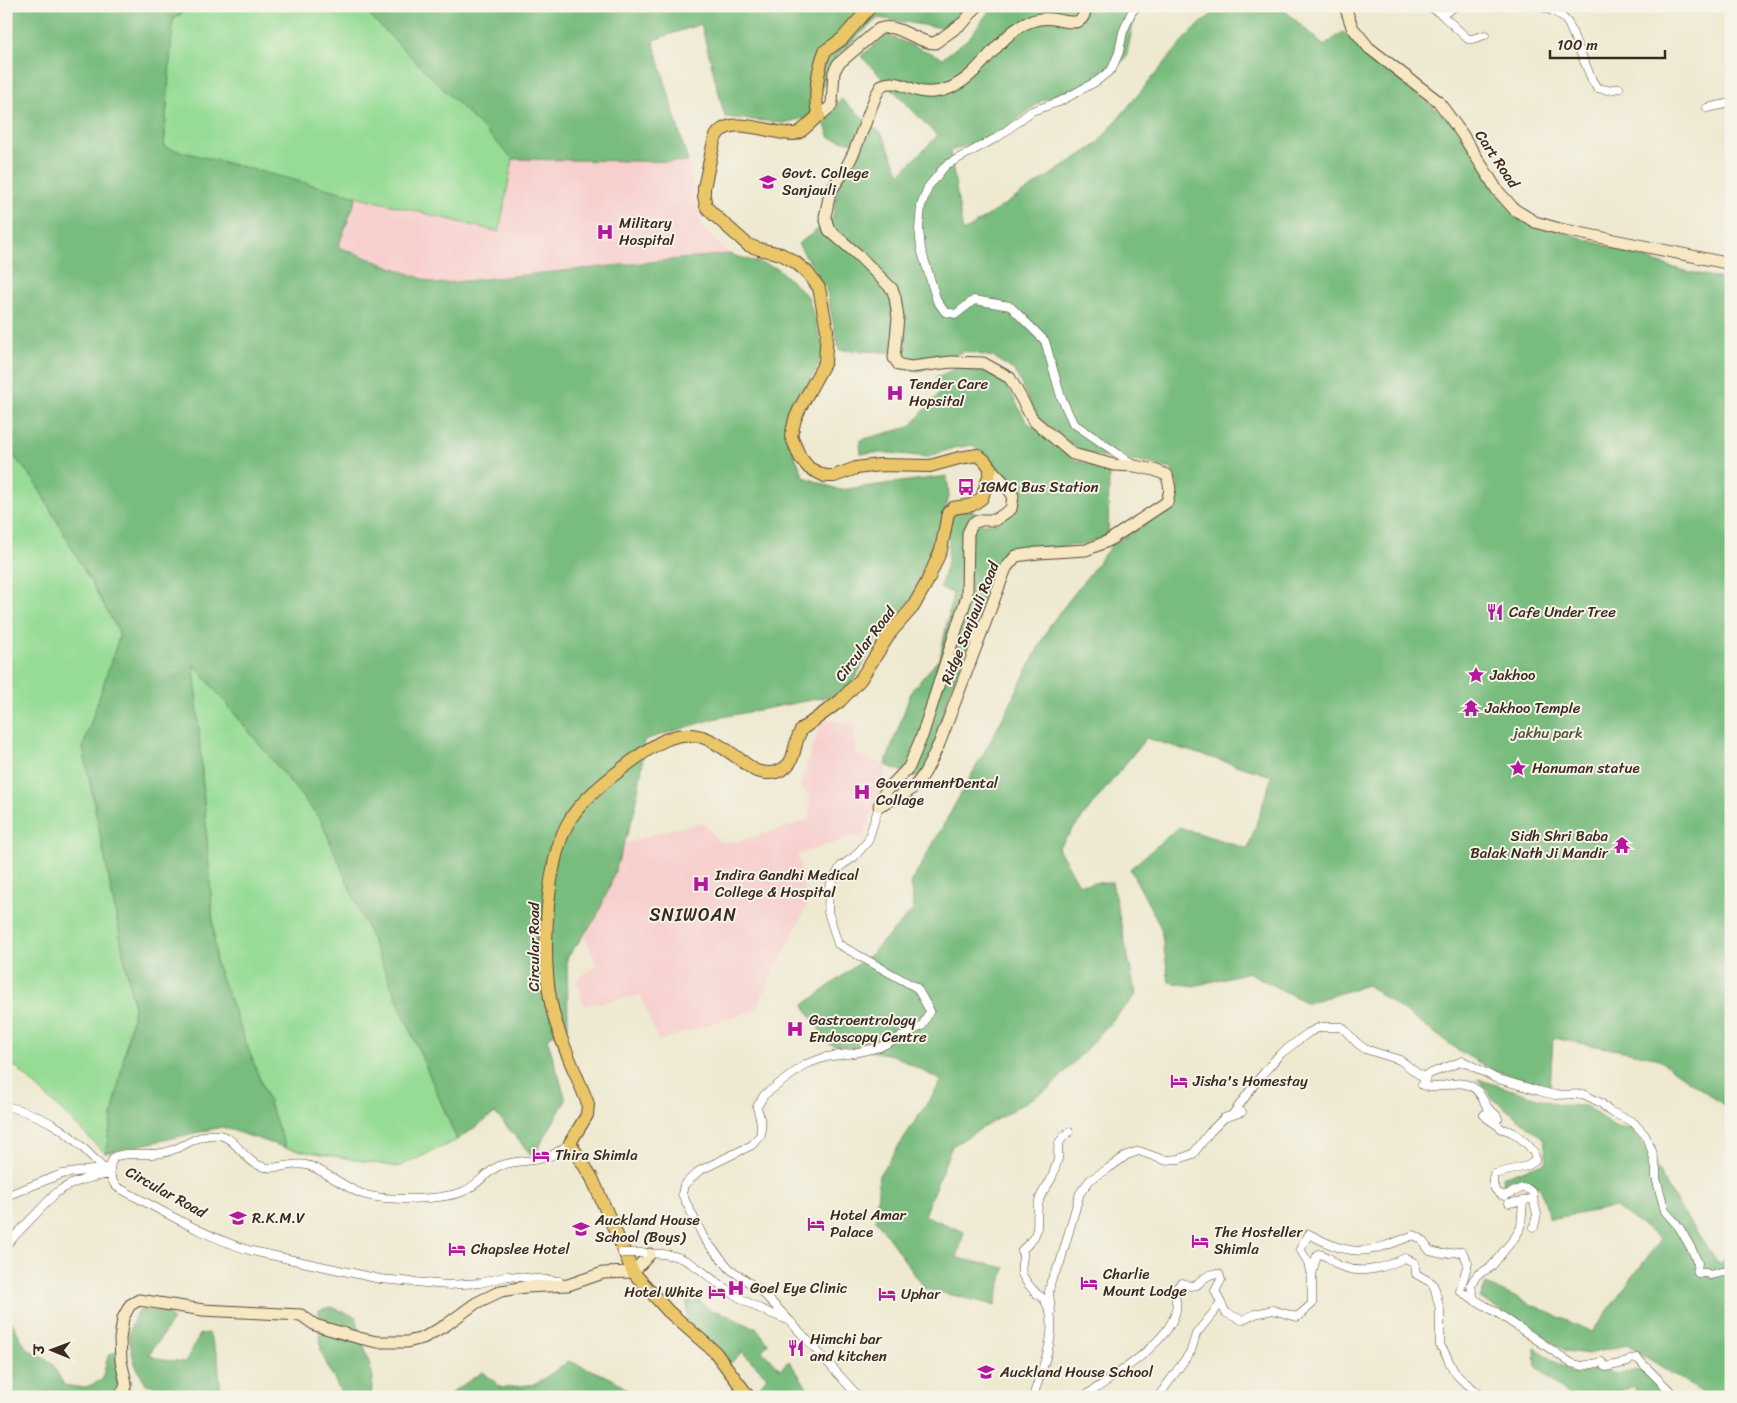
<svg xmlns="http://www.w3.org/2000/svg" width="1737" height="1403" font-family="Sriracha,'Playpen Sans Deva',sans-serif">
  <rect width="100%" height="100%" fill="#f7f3e8"/>
  <filter id="ink" filterUnits="userSpaceOnUse"><feTurbulence type="fractalNoise" baseFrequency=".02" numOctaves="2"/><feDisplacementMap in="SourceGraphic" scale="10" xChannelSelector="R" yChannelSelector="G"/><feConvolveMatrix kernelMatrix="1 2 1 2 8 2 1 2 1" color-interpolation-filters="sRGB"/></filter>
  <filter id="wash" filterUnits="userSpaceOnUse"><feTurbulence type="fractalNoise" baseFrequency=".0096" numOctaves="4" result="noise"/><feDisplacementMap in="SourceGraphic" scale="20" xChannelSelector="R" yChannelSelector="G"/><feGaussianBlur stdDeviation="1.12" result="paint"/><feColorMatrix in="noise" values="0 0 0 0 0 0 0 0 0 0 0 0 0 0 0 0 0 1.4 0 .05"/><feComposite in="paint" operator="in"/></filter>
  <g filter="url(#wash)">
    <rect width="100%" height="100%" fill="#eee9d0"/>
    <path fill="#f7d0ce" d="M513,159L688,162L703,228L729,254L436,284L338,247L357,196L499,232Z
      M822,720L855,724V753L885,765V780L863,836L851,837L798,855L807,906L755,1010L658,1041L641,995L584,1006L577,979L598,965L572,913L609,849L668,830L703,823L718,841L724,843L739,841L809,820L810,796L799,786Z"/>
    <path fill="#96dc95" stroke="#68835a" d="M192,6H360L513,159L499,232L164,148L173,19Z
      M6,447L34,480L120,634L83,747L134,1007L105,1153L15,1066L6,1076Z
      M194,663L321,820L457,1140L398,1167L286,1148L216,964Z"/>
    <path fill="#78bc7e" stroke="#5a734e" d="M6,6H192L173,19L164,147L357,196L338,247L436,284L729,254L777,268L808,297L824,351L787,437L804,477L840,490L947,476L949,496L928,582L878,636L847,693L717,718L644,740L642,767L635,810L611,883L596,918L567,958L568,1028L547,1038L566,1100L533,1157L495,1113L457,1140L321,820L194,664L216,964L286,1148L222,1127L105,1153L134,1007L83,747L120,634L34,480L6,447Z
      M360,6H970L950,29L878,18L838,54L809,117L783,123L725,117L701,24L653,40L688,162L513,159Z
      M993,6H1137L1126,58L1103,78L1041,101L1000,134L950,151L963,232L1096,145L1189,34L1221,6L1281,7L1324,46L1343,32L1456,126L1514,216L1681,270L1731,281V1110L1655,1057L1553,1038L1550,1088L1491,1069L1464,1054L1367,985L1307,1003L1248,972L1194,986L1169,982L1161,928L1130,869L1179,827L1248,849L1272,776L1146,738L1058,848L1079,884L1112,882L1136,995L1051,1087L952,1146L924,1215L964,1232L957,1258L1005,1268L995,1305L925,1289L876,1220L879,1175L942,1081L893,1055L829,1044L804,1005L871,954L914,909L911,883L995,733L1050,625L1111,546L1172,505L1178,486L1172,469L1141,462L1114,460L1080,451L1036,416L1015,371L993,357L964,351L920,371L911,368L906,353L839,350L826,288L798,244L833,218L837,189L859,144L830,138L825,125L841,99L882,134L900,174L937,136L861,56L887,35L943,58L969,38Z
      M966,364L990,373L1005,382L1026,421L1075,460L1109,471L1108,535L1081,545L1014,551L998,570L945,704L939,747L919,778L885,765L912,690L940,658L953,593L940,588L948,560L949,521L957,511H973L983,524L999,523L1017,495L973,445L953,448L928,457L891,453H861L860,440L910,427L941,391L936,377Z
      M1478,1079L1559,1105L1586,1106L1614,1127L1634,1130L1683,1213L1719,1264L1731,1251V1397H1706L1703,1393L1627,1345L1588,1354L1566,1351L1480,1298L1486,1284L1592,1332L1661,1239L1615,1207L1550,1219L1540,1187L1515,1181L1503,1185L1502,1177L1547,1162L1544,1139L1492,1098Z
      M696,1298L712,1312L717,1311L757,1329L768,1343L762,1351L780,1369L789,1361L814,1397H755L753,1394L767,1377L742,1352L729,1365L687,1322V1299Z
      M331,1307L356,1317L373,1377L371,1397H343L321,1352L319,1310Z
      M165,1310L173,1320L149,1354L158,1359L186,1362L200,1334L209,1333L218,1358L221,1397H183L182,1393L146,1384L135,1364L128,1336L137,1311Z
      M11,1321L27,1349L51,1362L64,1385L84,1388L102,1380L108,1356L117,1351L119,1378L117,1391L111,1397H6V1322Z
      M1535,1348L1576,1375L1597,1369L1614,1374L1640,1370L1670,1397H1638L1634,1386L1604,1397H1569L1536,1366Z
      M569,1361L615,1380L636,1397H451L452,1392L483,1372L502,1388L536,1384Z"/>
  </g>
  <g filter="url(#ink)">
    <g fill="none" stroke-linecap="round" stroke-linejoin="round">
      <g stroke="#564739" stroke-width="9">
        <path id="street" d="M1429,6L1442,15L1468,39H1472L1485,35
          M1540,6C1552,11 1562,13 1569,25L1592,80L1597,88L1608,90L1619,88
          M1442,15L1456,6
          M1707,108L1731,103
          M1134,465L1073,423L1061,397L1045,341L1010,306L974,300L956,314L945,312L937,301L921,249L919,229L921,206L928,187L946,165L998,137L1032,111L1059,102L1097,81L1112,69L1119,52L1123,32L1131,13L1137,6
          M1426,1080L1424,1076L1426,1075L1463,1061L1495,1078L1539,1091L1555,1095L1583,1094L1601,1103L1609,1111L1633,1122L1645,1135L1652,1151L1656,1168V1178L1665,1211L1679,1227L1691,1248L1698,1263L1697,1269L1698,1273H1706L1710,1275L1727,1271L1731,1272
          M6,1106C53,1118 71,1134 103,1168
          M1232,1115L1257,1081L1279,1055L1308,1033L1320,1027H1342L1357,1043L1365,1049L1400,1060L1426,1080L1422,1085C1436,1092 1452,1079 1468,1085C1480,1089 1482,1100 1488,1108C1491,1111 1495,1113 1497,1116L1498,1119L1496,1120L1485,1114L1484,1115C1489,1121 1496,1123 1502,1129C1513,1130 1538,1149 1535,1161L1527,1166L1494,1174C1491,1184 1494,1192 1504,1196L1522,1188L1528,1189L1533,1193V1198L1523,1201L1521,1227L1516,1236L1491,1267L1477,1275L1471,1284L1472,1292L1475,1301
          M6,1196L62,1174L107,1168
          M1533,1198L1537,1214L1534,1227
          M1509,1203L1523,1201
          M6,1245L56,1193C72,1181 91,1177 110,1174
          M645,1253C657,1254 669,1253 680,1258C695,1263 706,1275 719,1284C739,1299 764,1312 788,1320
          M559,1281L508,1276L480,1283L448,1285L380,1279L252,1251C205,1237 161,1210 117,1187C109,1179 108,1167 114,1157C127,1151 147,1156 162,1153C182,1150 198,1132 219,1135C235,1137 243,1159 258,1165C275,1173 292,1160 310,1166C328,1173 343,1186 360,1193C384,1202 439,1200 462,1192C476,1187 485,1173 499,1166C514,1160 529,1162 544,1158C554,1156 562,1149 570,1143
          M1051,1312L1049,1292L1051,1281L1060,1263L1080,1193L1090,1180L1109,1168L1127,1155L1139,1151L1164,1160L1179,1159L1193,1154L1210,1132L1224,1118L1242,1112
          M859,1397L790,1321L761,1291L730,1269L705,1240L682,1194L684,1185L699,1171L752,1145L761,1134V1122L757,1107L764,1095L806,1064L826,1057L854,1053L880,1047L922,1026L930,1011L917,988L838,944L828,912L829,887L841,866L854,857L868,841L879,806
          M1033,1397C1041,1369 1062,1328 1045,1301C1043,1297 1040,1296 1037,1294C1032,1289 1026,1282 1023,1276C1018,1267 1026,1258 1022,1250C1046,1229 1033,1225 1039,1201C1042,1189 1049,1186 1052,1177C1054,1172 1056,1165 1058,1159C1059,1154 1057,1148 1059,1143C1061,1139 1066,1135 1069,1132
          M1083,1397C1108,1380 1192,1331 1174,1294L1176,1288L1182,1283L1190,1286L1197,1285C1203,1279 1210,1272 1219,1274L1221,1280L1215,1291L1226,1313L1242,1320L1255,1314L1273,1310L1297,1317L1312,1304V1274
          M1158,1397L1191,1351L1196,1334L1221,1303
          M1482,1397C1474,1388 1464,1383 1457,1375C1449,1366 1448,1354 1440,1346V1310L1435,1289L1432,1283L1416,1274L1415,1263L1405,1258C1385,1267 1365,1275 1343,1267C1332,1264 1331,1255 1318,1254L1316,1258L1312,1274L1310,1272L1308,1262L1300,1249L1309,1234C1355,1259 1368,1253 1414,1235L1421,1239L1430,1251L1443,1254L1462,1251L1468,1263L1460,1291L1496,1312L1571,1363L1582,1366L1602,1362L1606,1367L1628,1362L1630,1359L1637,1358L1675,1396L1680,1397"/>
      </g>
      <g stroke="#564739" stroke-width="13">
        <path id="secondary" d="M1345,6L1352,27L1369,48L1438,101L1462,134L1497,190L1514,209L1535,222L1560,229L1731,264
          M819,116L830,107L832,103L834,72L838,64L879,29C899,22 916,43 935,43L964,22L977,6
          M879,806C887,801 895,799 903,795C922,785 930,762 939,744L1006,568L1016,556L1038,553L1086,550L1108,541L1167,502L1170,489L1167,475L1154,470L1135,466L1114,465L1073,454L1033,420L1010,378L983,363L951,362L911,367L899,365L894,358L898,318L895,297L892,289L858,255L829,230L825,217L830,192L845,170L854,152L876,95L882,85C895,79 907,88 919,91C930,94 946,91 956,85C983,71 1002,30 1032,21C1040,18 1050,18 1058,20C1073,23 1084,26 1086,6
          M879,806L885,792L909,767L922,736L967,596L968,533L973,523L981,520H995L1011,509L1013,496L1006,485L991,469
          M119,1397L124,1390L126,1383L121,1361L120,1339L123,1318L130,1305L139,1300L203,1310L301,1315L315,1325L359,1338L377,1342H407L423,1338L446,1325L476,1303L501,1291L525,1287L568,1285L603,1273L633,1272L650,1254"/>
      </g>
      <g stroke="#564739" stroke-width="14">
        <path id="primary" d="M749,1397L715,1352L668,1311L633,1272L592,1178L570,1143L587,1115L588,1104C575,1070 556,1034 550,998C542,953 546,863 568,823C579,802 606,781 624,767C646,751 673,727 702,737C719,742 741,761 756,771C764,773 769,774 776,772C799,765 791,745 802,729L840,701L860,680L891,632L913,607L927,582L941,550L948,513L953,508L972,505L982,498L991,469L985,461L978,455L959,458L930,466L879,465L856,468L834,476H825L809,468L800,457L791,436L795,419L801,406L825,362L827,330L819,288L807,272L795,262L781,254L759,249L748,245L712,213L706,206L704,196V188L714,141C724,110 772,135 794,134C803,133 811,120 819,116C813,98 818,68 825,51L842,39L871,6"/>
      </g>
      <use href="#street" stroke="#fff" stroke-width="8"/>
      <use href="#secondary" stroke="#f7e8c3" stroke-width="11"/>
      <use href="#primary" stroke="#eac669" stroke-width="12"/>
      <g stroke="#564739" stroke-width="9" stroke-linecap="butt">
        <path id="street-bridge" d="M622,1253H643"/>
      </g>
      <use href="#street-bridge" stroke="#fff" stroke-width="8"/>
    </g>
  </g>
  <defs>
    <g id="school-bare" transform="scale(1.35)"><path d="M0-5L7-2L0 1L-7-2ZM-4 1L0 2.5L4 1V4Q0 6-4 4Z" fill="#b5179e" stroke="#f7f3e8" stroke-width="2.5" paint-order="stroke"/></g>
    <g id="hospital-bare" transform="scale(1.35)"><path d="M-5-5h3v3.5h4V-5h3V5h-3V1.5h-4V5h-3Z" fill="#b5179e" stroke="#f7f3e8" stroke-width="2.5" paint-order="stroke"/></g>
    <g id="bus-bare" transform="scale(1.35)"><path d="M-5-6H5V4H4V6H2V4H-2V6H-4V4H-5ZM-3.5-4V0h7V-4ZM-3.5 1.2v1.5H-2V1.2ZM2 1.2v1.5H3.5V1.2Z" fill="#b5179e" stroke="#f7f3e8" stroke-width="2.5" paint-order="stroke"/></g>
    <g id="restaurant-bare" transform="scale(1.35)"><path d="M-5-6h1v4h1v-4h1v4h1v-4h1v5L-1.5 .5V6h-2V.5L-5-1ZM5-6V6H3V1.5H1.5Q1.5-4 5-6Z" fill="#b5179e" stroke="#f7f3e8" stroke-width="2.5" paint-order="stroke"/></g>
    <g id="sight-bare" transform="scale(1.35)"><path d="M0-6L1.8-2.2L6-1.7L2.9 1.2L3.7 5.4L0 3.3L-3.7 5.4L-2.9 1.2L-6-1.7L-1.8-2.2Z" fill="#b5179e" stroke="#f7f3e8" stroke-width="2.5" paint-order="stroke"/></g>
    <g id="temple-bare" transform="scale(1.35)"><path d="M0-6L5-2H3V0L6.5 2.5H4V6H1.5V3h-3V6H-4V2.5H-6.5L-3 0V-2H-5Z" fill="#b5179e" stroke="#f7f3e8" stroke-width="2.5" paint-order="stroke"/></g>
    <g id="hotel-bare" transform="scale(1.35)"><path d="M-6-4.5h1.5V1H6V5H4.5V3h-9V5H-6ZM-4 0a1.8 1.8 0 1 1 3.6 0ZM.5 0V-2.5h3Q6-2.5 6 0Z" fill="#b5179e" stroke="#f7f3e8" stroke-width="2.5" paint-order="stroke"/></g>
    <g id="university-bare" transform="scale(1.35)"><path d="M0-5L7-2L0 1L-7-2ZM-4 1L0 2.5L4 1V4Q0 6-4 4Z" fill="#b5179e" stroke="#f7f3e8" stroke-width="2.5" paint-order="stroke"/></g>
  </defs>
  <g fill-rule="evenodd">
    <use href="#school-bare" x="768" y="182"/>
    <use href="#hospital-bare" x="605" y="232"/>
    <use href="#hospital-bare" x="895" y="393"/>
    <use href="#bus-bare" x="966" y="487"/>
    <use href="#restaurant-bare" x="1495" y="612"/>
    <use href="#sight-bare" x="1476" y="675"/>
    <use href="#temple-bare" x="1471" y="708"/>
    <use href="#sight-bare" x="1518" y="768"/>
    <use href="#hospital-bare" x="862" y="792"/>
    <use href="#temple-bare" x="1622" y="845"/>
    <use href="#hospital-bare" x="701" y="884"/>
    <use href="#hospital-bare" x="795" y="1029"/>
    <use href="#hotel-bare" x="1179" y="1081"/>
    <use href="#hotel-bare" x="541" y="1155"/>
    <use href="#university-bare" x="238" y="1218"/>
    <use href="#hotel-bare" x="816" y="1224"/>
    <use href="#school-bare" x="581" y="1229"/>
    <use href="#hotel-bare" x="1200" y="1241"/>
    <use href="#hotel-bare" x="457" y="1249"/>
    <use href="#hotel-bare" x="1089" y="1283"/>
    <use href="#hospital-bare" x="736" y="1288"/>
    <use href="#hotel-bare" x="717" y="1292"/>
    <use href="#hotel-bare" x="887" y="1294"/>
    <use href="#restaurant-bare" x="796" y="1348"/>
    <use href="#school-bare" x="986" y="1372"/>
  </g>
  <g text-anchor="middle" dominant-baseline="central" stroke-width="4" stroke-linejoin="round" paint-order="stroke">
    <g font-size="15" fill="#3b2a1e" stroke="#f7f3e8">
      <text transform="translate(1497 159) rotate(56)">Cart Road</text>
      <text transform="translate(970 623) rotate(-68)">Ridge Sanjauli Road</text>
      <text transform="translate(865 644) rotate(-53)">Circular Road</text>
      <text transform="translate(534 947) rotate(-90)">Circular Road</text>
      <text transform="translate(166 1192) rotate(29)">Circular Road</text>
    </g>
    <g font-size="15" fill="#3b2a1e" stroke="#f7f3e8" text-anchor="start">
      <text x="782" y="173">Govt. College<tspan x="782" dy="17">Sanjauli</tspan></text>
      <text x="619" y="223">Military<tspan x="619" dy="17">Hospital</tspan></text>
      <text x="909" y="384">Tender Care<tspan x="909" dy="17">Hopsital</tspan></text>
      <text x="980" y="487">IGMC Bus Station</text>
      <text x="1509" y="612">Cafe Under Tree</text>
      <text x="1490" y="675">Jakhoo</text>
      <text x="1485" y="708">Jakhoo Temple</text>
      <text x="1532" y="768">Hanuman statue</text>
      <text x="876" y="783">GovernmentDental<tspan x="876" dy="17">Collage</tspan></text>
      <text x="1608" y="836" text-anchor="end">Sidh Shri Baba<tspan x="1608" dy="17">Balak Nath Ji Mandir</tspan></text>
      <text x="715" y="875">Indira Gandhi Medical<tspan x="715" dy="17">College &amp; Hospital</tspan></text>
      <text x="809" y="1020">Gastroentrology<tspan x="809" dy="17">Endoscopy Centre</tspan></text>
      <text x="1193" y="1081">Jisha's Homestay</text>
      <text x="555" y="1155">Thira Shimla</text>
      <text x="830" y="1215">Hotel Amar<tspan x="830" dy="17">Palace</tspan></text>
      <text x="252" y="1218">R.K.M.V</text>
      <text x="595" y="1220">Auckland House<tspan x="595" dy="17">School (Boys)</tspan></text>
      <text x="1214" y="1232">The Hosteller<tspan x="1214" dy="17">Shimla</tspan></text>
      <text x="471" y="1249">Chapslee Hotel</text>
      <text x="1103" y="1274">Charlie<tspan x="1103" dy="17">Mount Lodge</tspan></text>
      <text x="750" y="1288">Goel Eye Clinic</text>
      <text x="703" y="1292" text-anchor="end">Hotel White</text>
      <text x="901" y="1294">Uphar</text>
      <text x="810" y="1339">Himchi bar<tspan x="810" dy="17">and kitchen</tspan></text>
      <text x="1000" y="1372">Auckland House School</text>
    </g>
    <g font-size="15" fill="#52563c" stroke="#f7f3e8">
      <text x="1548" y="733">jakhu park</text>
    </g>
    <g font-size="18" letter-spacing="1" fill="#3b2a1e" stroke="#f7f3e8">
      <text x="693" y="915">SNIWOAN</text>
    </g>
  </g>
  <rect width="1737" height="1403" fill="none" stroke="#f7f3e8" stroke-width="25"/>
  <g transform="translate(52 1350) rotate(271)" stroke="#f7f3e8" stroke-width="4" paint-order="stroke">
  <path d="M0-4L9 19L0 12L-9 19Z" fill="#3b2a1e"/>
  <text y="-8" font-size="14" font-weight="bold" text-anchor="middle" fill="#3b2a1e">उ</text>
  </g>
  <path d="M1550 50v8h115v-8" fill="none" stroke="#3b2a1e" stroke-width="2.5"/>
  <text x="1557" y="50" font-size="15" fill="#3b2a1e" stroke="#f7f3e8" stroke-width="4" paint-order="stroke">100 m</text>
</svg>
